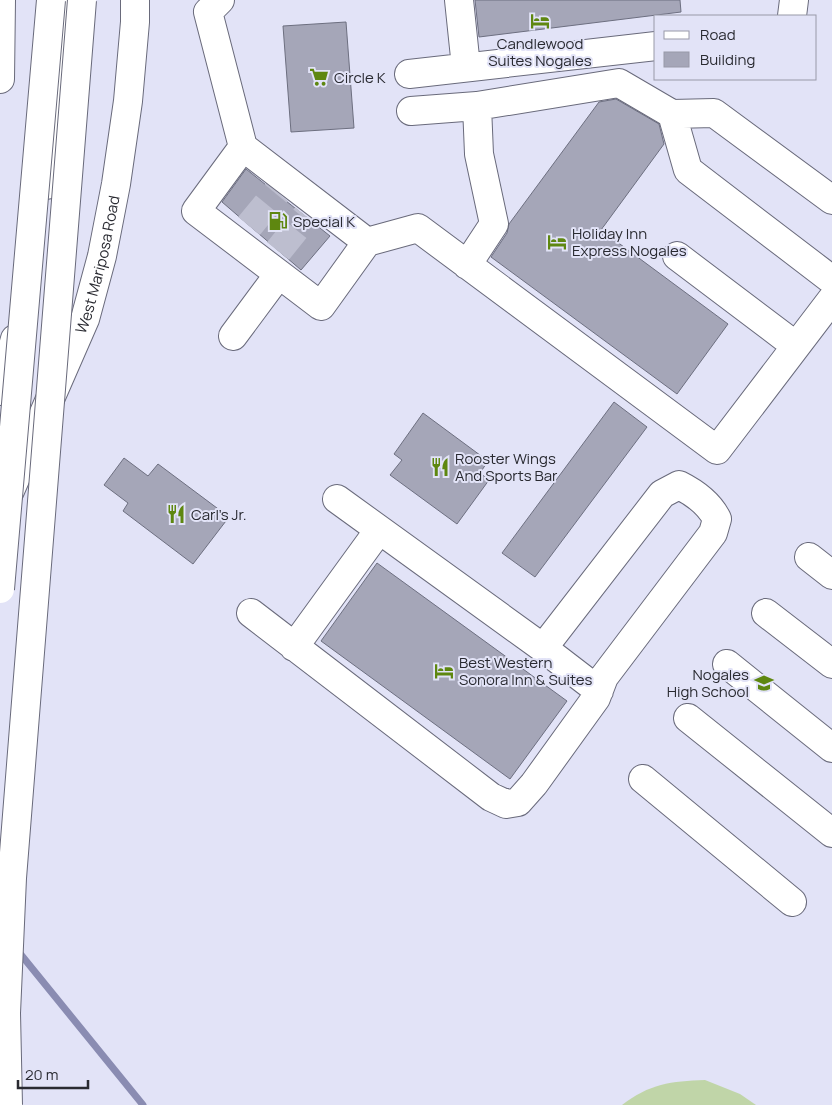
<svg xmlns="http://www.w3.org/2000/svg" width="832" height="1105" font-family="Manrope,sans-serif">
  <rect width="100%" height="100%" fill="#e2e3f7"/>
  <path fill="#c0d5a8" d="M705,1080L740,1094L756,1105H622C649,1084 671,1081 705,1080Z"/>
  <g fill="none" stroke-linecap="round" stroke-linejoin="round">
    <path stroke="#8a8cb2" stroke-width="7" d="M18,951L143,1105"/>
  </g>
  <path fill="#a5a6b8" stroke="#6d6f80" d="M475,0H680L681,12L479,37Z
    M346,22L354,128L291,132L283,26Z
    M616,99L659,124L664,144L601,230L728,324L677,394L491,257L507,233L509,224L599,102Z
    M246,169L330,236L301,270L222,202Z
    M614,402L647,427L535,577L502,553Z
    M423,413L488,461L480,473L489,480L457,524L390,475L402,460L394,454Z
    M124,458L148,476L158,464L229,517L193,564L123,511L128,503L104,485Z
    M377,563L567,701L510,779L321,641Z"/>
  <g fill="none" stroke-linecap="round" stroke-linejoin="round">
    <path stroke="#bdbecf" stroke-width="28" stroke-dasharray="28 14" stroke-linecap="butt" d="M249,226L277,192
      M278,251L306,216"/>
    <g stroke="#696a7b" stroke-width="30">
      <path id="minor" d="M220,0L208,12L243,147L367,242L321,306L196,211L243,147
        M459,0L466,67
        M792,16L794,0
        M409,74L656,46
        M411,111L477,106L619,83L672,114L714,113L832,200
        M672,114L688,170L832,280
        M367,242L418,228L717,450L832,299
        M677,256L796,346
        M467,265L494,224L479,154L477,106
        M233,336L279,274
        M809,557L832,575
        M251,613L491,797L506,804L518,802L534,784L596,698L604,677L713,533L717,519C709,503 695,493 679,485L662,494L543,648L337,499
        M766,613L832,664
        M294,647L379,530
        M543,648L599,691
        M727,664L832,748
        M688,718L832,833
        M643,779L792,902"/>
    </g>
    <g stroke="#696a7b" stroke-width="30">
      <g id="highway">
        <path d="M0,79L1,0"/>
        <path d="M47,185L61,79L66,0"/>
        <path d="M0,391L15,339"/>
        <path id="s1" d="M9,493L85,319L102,256L116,184L128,101L135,22V0"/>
      </g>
    </g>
    <use href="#minor" stroke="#fff" stroke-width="28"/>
    <use href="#highway" stroke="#fff" stroke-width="28"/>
    <g stroke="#696a7b" stroke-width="30" stroke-linecap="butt">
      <path id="highway-bridge" d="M0,589L51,0
        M8,1105L6,1013L12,878L82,0"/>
    </g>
    <use href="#highway-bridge" stroke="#fff" stroke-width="28"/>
  </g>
  <defs>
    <g id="hotel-bare" transform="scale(1.5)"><path d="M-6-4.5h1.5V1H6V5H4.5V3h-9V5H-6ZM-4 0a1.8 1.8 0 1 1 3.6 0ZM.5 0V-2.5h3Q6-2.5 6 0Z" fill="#5e8710" stroke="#e2e3f7" stroke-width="2.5" paint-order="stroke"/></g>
    <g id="supermarket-bare" transform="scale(1.5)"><path d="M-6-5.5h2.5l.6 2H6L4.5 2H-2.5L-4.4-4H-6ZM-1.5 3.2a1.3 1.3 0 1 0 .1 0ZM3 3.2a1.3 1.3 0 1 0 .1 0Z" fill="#5e8710" stroke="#e2e3f7" stroke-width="2.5" paint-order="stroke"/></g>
    <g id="fuel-bare" transform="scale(1.5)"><path d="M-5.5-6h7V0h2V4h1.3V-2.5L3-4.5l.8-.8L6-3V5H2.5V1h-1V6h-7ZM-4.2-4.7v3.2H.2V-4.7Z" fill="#5e8710" stroke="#e2e3f7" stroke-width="2.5" paint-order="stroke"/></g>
    <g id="restaurant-bare" transform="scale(1.5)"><path d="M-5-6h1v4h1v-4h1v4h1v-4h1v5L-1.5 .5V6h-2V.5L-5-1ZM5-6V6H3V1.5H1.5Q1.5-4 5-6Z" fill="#5e8710" stroke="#e2e3f7" stroke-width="2.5" paint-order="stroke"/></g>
    <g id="school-bare" transform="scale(1.5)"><path d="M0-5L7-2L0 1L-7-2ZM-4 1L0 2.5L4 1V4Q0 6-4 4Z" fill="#5e8710" stroke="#e2e3f7" stroke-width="2.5" paint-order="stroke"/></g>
  </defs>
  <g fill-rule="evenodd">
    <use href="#hotel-bare" x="540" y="21"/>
    <use href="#supermarket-bare" x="319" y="77"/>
    <use href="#fuel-bare" x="278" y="221"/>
    <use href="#hotel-bare" x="557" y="242"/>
    <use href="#restaurant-bare" x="440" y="467"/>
    <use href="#restaurant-bare" x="176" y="514"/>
    <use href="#hotel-bare" x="444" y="671"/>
    <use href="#school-bare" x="764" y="683"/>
  </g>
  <g text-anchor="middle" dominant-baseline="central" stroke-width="4" stroke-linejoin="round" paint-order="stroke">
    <g font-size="15" fill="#292a31" stroke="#e2e3f7" text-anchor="start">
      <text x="540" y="43" text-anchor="middle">Candlewood<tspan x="540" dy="17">Suites Nogales</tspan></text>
      <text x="334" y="77">Circle K</text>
      <text x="293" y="221">Special K</text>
      <text x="572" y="233">Holiday Inn<tspan x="572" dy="17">Express Nogales</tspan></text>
      <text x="455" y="458">Rooster Wings<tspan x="455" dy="17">And Sports Bar</tspan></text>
      <text x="191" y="514">Carl's Jr.</text>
      <text x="459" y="662">Best Western<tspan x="459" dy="17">Sonora Inn &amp; Suites</tspan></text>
      <text x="749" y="674" text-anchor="end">Nogales<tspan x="749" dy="17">High School</tspan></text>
    </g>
    <g font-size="15" fill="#292a31" stroke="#e2e3f7">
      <text stroke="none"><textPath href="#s1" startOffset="246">West Mariposa Road</textPath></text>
    </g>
  </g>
  <rect x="654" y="15" width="162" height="65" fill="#e2e3f7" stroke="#9899a8"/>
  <rect x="664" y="31" width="25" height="8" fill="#ffffff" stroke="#9899a8"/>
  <text x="700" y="40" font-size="15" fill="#292a31">Road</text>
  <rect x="664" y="52" width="25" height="15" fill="#a5a6b8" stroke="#9899a8"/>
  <text x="700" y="65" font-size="15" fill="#292a31">Building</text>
  <path d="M18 1080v8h70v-8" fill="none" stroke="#292a31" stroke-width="2.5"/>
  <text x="25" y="1080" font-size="15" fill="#292a31" stroke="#e2e3f7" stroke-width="4" paint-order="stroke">20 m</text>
</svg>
